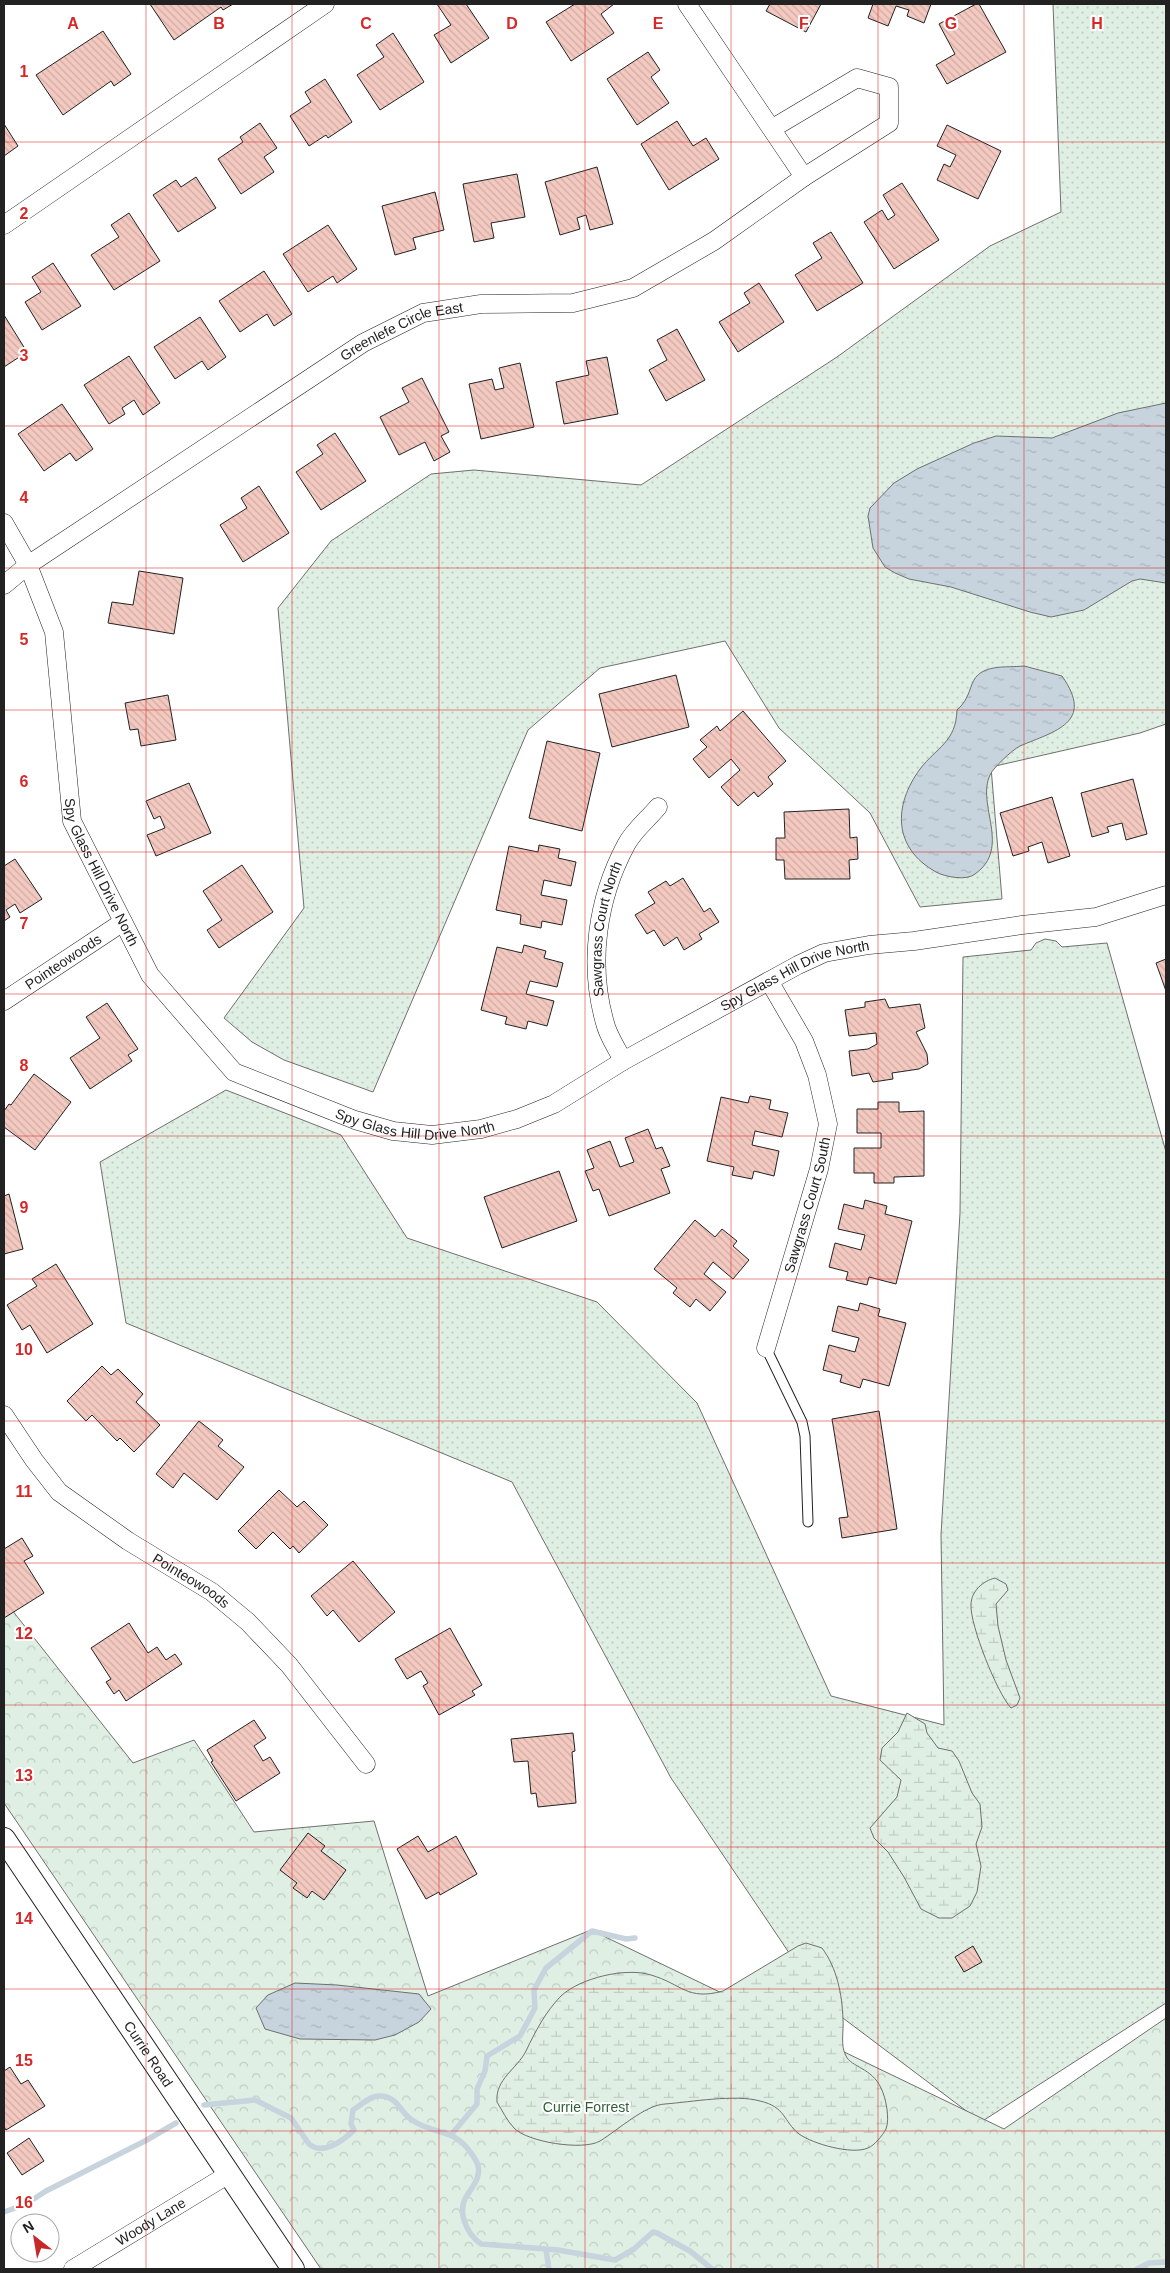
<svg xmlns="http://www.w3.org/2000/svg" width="1170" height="2273" font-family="Helvetica,sans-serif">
  <defs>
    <pattern id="grass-dots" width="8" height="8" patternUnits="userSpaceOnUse" patternTransform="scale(1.25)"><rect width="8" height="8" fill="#e0efe3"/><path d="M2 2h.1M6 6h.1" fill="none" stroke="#c0cdc2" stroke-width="1.8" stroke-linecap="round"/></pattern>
    <pattern id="forest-crowns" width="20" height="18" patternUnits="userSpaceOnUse" patternTransform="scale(1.25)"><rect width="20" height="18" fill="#e0efe3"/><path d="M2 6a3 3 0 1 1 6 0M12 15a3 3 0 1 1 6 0" fill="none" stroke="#c0cdc2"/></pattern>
    <pattern id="wetland-marsh" width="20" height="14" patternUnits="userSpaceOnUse" patternTransform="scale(1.25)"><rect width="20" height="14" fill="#e0efe3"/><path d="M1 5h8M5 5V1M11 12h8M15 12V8" fill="none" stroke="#c0cdc2"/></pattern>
    <pattern id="water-ripples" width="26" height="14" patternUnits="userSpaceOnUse" patternTransform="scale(1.25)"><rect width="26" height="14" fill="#c7d3dd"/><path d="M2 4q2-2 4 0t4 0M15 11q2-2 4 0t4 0" fill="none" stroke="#abb5bd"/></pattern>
    <pattern id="building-back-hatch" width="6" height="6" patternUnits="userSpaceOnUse" patternTransform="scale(1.25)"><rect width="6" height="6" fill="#f3c9c0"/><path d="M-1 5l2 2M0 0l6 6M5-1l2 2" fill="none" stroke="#d0aca5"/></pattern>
  </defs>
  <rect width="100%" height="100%" fill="#fff"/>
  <path fill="url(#grass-dots)" stroke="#6f6f6f" d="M1053,4H1166V724L1140,733L991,767L1002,899L920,907L870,813L779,728L725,641L600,668L528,730L373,1092L284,1060L252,1042L224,1018L304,908L278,608L331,541L431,474L474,470L641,485L837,357L990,246L1061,212Z
    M1045,939L1056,941L1062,947L1107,943L1166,1152V2003L981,2122L823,2003L671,1778L512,1482L126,1323L100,1162L226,1090L341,1135L407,1238L597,1302L697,1403L831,1696L944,1725L941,1535L960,1213L963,957L1031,950L1036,943Z"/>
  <path fill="url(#forest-crowns)" stroke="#6f6f6f" d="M4,1600L133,1763L194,1740L254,1832L374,1821L428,1996L591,1930L1004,2129L1166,2018V2269H321L4,1803Z"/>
  <path fill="url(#wetland-marsh)" stroke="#6f6f6f" d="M995,1578L1006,1584L1008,1590L996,1604L998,1626L1006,1660L1020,1698L1017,1705L1011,1708C997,1693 970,1625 971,1605C971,1591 983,1581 995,1578Z
    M907,1713L925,1724L927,1733L938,1748L952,1751L959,1761L972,1793L980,1804L982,1827L976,1844L981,1866L977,1892L970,1906L952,1918H939L921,1909L904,1877L888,1852L874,1838L870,1828L897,1797L901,1780L880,1760L882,1748L898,1732Z
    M806,1943L822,1948C837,1968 842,1994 843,2019C844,2031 840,2045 846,2056C851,2067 872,2068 881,2088C886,2098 890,2119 886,2129C882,2136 875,2145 868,2148C852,2155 813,2144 799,2134C783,2121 786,2107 760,2101C735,2094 691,2102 665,2104C645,2105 618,2130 600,2141C583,2151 527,2142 514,2128C507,2121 502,2110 497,2102C495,2079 517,2069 526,2051C535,2032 546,2011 561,1996C580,1978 626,1967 651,1975C682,1984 687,2001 723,1991L798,1946Z"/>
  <path fill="url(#water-ripples)" stroke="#6f6f6f" d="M1166,403V583L1140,579L1132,581L1084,610L1051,617L1030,612L951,587L909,579L895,573L885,567L873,548L868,516L870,508L894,483L917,469L974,443L996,436L1052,438L1118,413Z
    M1024,666L1062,676C1095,723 1055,731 1020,746C1012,750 993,768 990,775C976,805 1012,848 975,874C967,881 945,877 936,872C893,848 893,806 920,769C937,747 956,742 957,710C966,702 968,695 972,684C980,663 1006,668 1024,666Z
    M295,1983L337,1985L419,1994L431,2009L419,2022L395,2035L375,2040L300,2039L265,2029L256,2008L268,1995Z"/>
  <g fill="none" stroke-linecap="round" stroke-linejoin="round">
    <path stroke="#c7d3dd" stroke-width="5.5" d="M204,2105L255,2100L291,2118L309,2144C323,2156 344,2140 354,2130L351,2124L353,2110C361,2105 370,2096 379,2096C398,2096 399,2111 412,2120C433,2135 453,2127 471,2153C474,2157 477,2161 478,2166C481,2178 472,2187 466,2197C457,2213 467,2234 481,2244L558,2250L615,2260L634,2249L653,2232L657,2233L690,2251L712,2269
      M451,2135L477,2104V2089L485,2071L487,2056L520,2036L535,2008L534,1990L546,1968L592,1931L626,1939L635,1938
      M4,2212L26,2204L46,2191L145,2141L176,2123
      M546,2250L549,2269
      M1137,2269L1149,2263L1166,2262"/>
  </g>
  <path fill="url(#building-back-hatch)" stroke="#222" d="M150,4H233L223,10L221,7L174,40Z
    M437,4H466L489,38L451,63L434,35L451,25Z
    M575,4H614L601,14L614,33L571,61L546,22Z
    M770,4H821L806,32L766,11Z
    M873,4H931L924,23L907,16L909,10L896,6L888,26L868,18Z
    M976,4H979L1006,52L947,84L936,65L955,54L939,24Z
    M103,31L131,74L114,86L111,81L63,115L36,75Z
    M393,33L424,82L380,110L357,75L384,57L376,45Z
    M648,52L660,70L651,77L669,103L637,125L607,79Z
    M325,79L352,122L328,138L326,135L309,146L290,116L311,102L305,92Z
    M677,121L693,146L706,138L719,159L669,190L641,144Z
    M260,123L277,148L264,157L274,172L241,194L218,159L243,142L240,137Z
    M4,124L18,146L4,156Z
    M947,125L1001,151L978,199L937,180L944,164L950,167L956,155L937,146Z
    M597,167L613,224L590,230L586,215L577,218L580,229L560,235L545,182Z
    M517,174L525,217L491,223L494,238L474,242L463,184Z
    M196,177L216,208L178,232L153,195L176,180L181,187Z
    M902,183L939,240L894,269L864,222L882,210L888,220L895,215L883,195Z
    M435,192L444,230L413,238L416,249L395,255L382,206Z
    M129,213L160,261L114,290L91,255L119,237L111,225Z
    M328,225L357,269L337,283L333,276L308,292L283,254Z
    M831,232L863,283L817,311L795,275L822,258L813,243Z
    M53,263L81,306L42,330L25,302L41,292L32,277Z
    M264,271L292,314L274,326L267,314L240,332L219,301Z
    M759,283L784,322L738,352L719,322L750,303L744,293Z
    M4,315L27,352L4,367Z
    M200,317L226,357L208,370L202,361L175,379L154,347Z
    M677,329L705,380L666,401L649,370L667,360L657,340Z
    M129,356L160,403L143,415L134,400L122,408L125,414L109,424L84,385Z
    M607,357L618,414L564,424L556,382L589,375L586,361Z
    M520,363L534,427L481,439L469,384L492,379L495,390L504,388L499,368Z
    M422,378L449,432L441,436L450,452L434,461L425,442L399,455L380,417L409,402L402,388Z
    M62,404L93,449L76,461L70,453L44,471L18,434Z
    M335,433L366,481L321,510L296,472L323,454L317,445Z
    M259,486L289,533L243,562L220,525L247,508L241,498Z
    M139,571L183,578L174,634L108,623L112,602L133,605Z
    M676,675L689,727L612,747L599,694Z
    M168,695L176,740L141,746L138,729L130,730L125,703Z
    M743,711L786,761L768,777L773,784L758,797L754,792L738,806L721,787L740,770L731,759L709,778L693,759L707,747L700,740L717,726L720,731Z
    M547,741L600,753L582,831L529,818Z
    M1133,779L1147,834L1126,840L1122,823L1107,827L1109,832L1092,837L1081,793Z
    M189,783L211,833L156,856L147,835L165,828L160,816L154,819L146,801Z
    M1052,797L1070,856L1048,863L1042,842L1028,847L1029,851L1013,856L1000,813Z
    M849,809L850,838L857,837L858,859L849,860L850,879H785L784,860H776V838H785L784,812Z
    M539,845L560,849L558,858L576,862L571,886L544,880L541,895L567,900L562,925L542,921L541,928L520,924L521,915L496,910L509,846L538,852Z
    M15,859L42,899L20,913L15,904L6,910L10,917L4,921V866Z
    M242,865L273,912L219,948L207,930L222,920L203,891Z
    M683,878L704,912L710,908L719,922L699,934L702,939L684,950L677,937L664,946L654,930L647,934L635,915L655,903L648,892L666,881L670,886Z
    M524,945L546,951L544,958L563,963L557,987L530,981L526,994L554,1001L547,1026L528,1021L526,1029L505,1024L507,1017L481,1010L497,947L522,953Z
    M1166,959V991L1156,963Z
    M885,999L889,1008L920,1004L925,1028L916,1032L927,1054L928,1064L919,1069L892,1073L893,1079L873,1082L869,1073L852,1076L849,1051L868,1049L877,1044L876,1033L849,1036L845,1010L865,1007V1002Z
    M107,1003L138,1049L128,1055L132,1061L90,1089L70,1058L100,1038L86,1017Z
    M34,1074L71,1102L35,1150L4,1127V1111L9,1104L11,1105Z
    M750,1096L771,1100L769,1109L788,1113L782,1137L755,1131L752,1145L779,1151L774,1176L754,1171L752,1179L732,1175L734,1167L707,1161L721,1097L748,1103Z
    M878,1102H899V1112L924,1111V1176L894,1177V1183H874V1173H854V1148H881V1133H857V1109H878Z
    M648,1129L656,1149L662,1147L670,1166L661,1169L670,1193L609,1216L599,1189L593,1191L585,1171L594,1168L587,1150L610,1141L620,1167L634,1162L625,1138Z
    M559,1171L577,1221L502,1248L484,1197Z
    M9,1194L23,1249L4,1254V1196Z
    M865,1200L887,1206L885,1214L912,1221L896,1284L869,1277L867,1285L846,1280L848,1272L829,1267L835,1243L861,1250L865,1235L838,1229L844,1204L863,1209Z
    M695,1220L715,1237L722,1229L737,1241L733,1246L749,1260L733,1279L713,1262L704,1274L726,1292L710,1311L696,1299L690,1307L673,1293L677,1288L654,1269Z
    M56,1264L93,1324L47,1353L30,1325L22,1330L7,1305L37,1286L32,1279Z
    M860,1303L880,1309L878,1316L906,1323L889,1386L863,1379L860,1388L840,1382L842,1375L823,1370L829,1345L855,1352L859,1338L832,1331L838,1306L858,1311Z
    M102,1366L111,1375L118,1369L143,1394L136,1402L160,1425L134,1452L120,1438L117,1441L92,1415L86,1421L67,1401Z
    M879,1411L897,1529L842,1538L839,1518L848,1517L832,1419Z
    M199,1421L223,1440L218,1446L244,1467L217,1500L184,1473L173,1488L156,1474Z
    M279,1490L297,1507L304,1501L328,1525L299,1553L293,1546L290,1549L273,1532L256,1549L238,1531Z
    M22,1538L33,1556L24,1561L44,1593L4,1618V1549Z
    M353,1561L395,1612L359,1642L333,1610L327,1616L311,1596Z
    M129,1623L148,1653L157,1647L166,1660L175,1654L182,1664L126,1701L119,1690L114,1694L106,1682L111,1679L91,1648Z
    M450,1628L482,1685L472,1691L475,1695L439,1715L423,1686L428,1683L421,1671L407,1679L395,1659Z
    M254,1720L266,1738L254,1746L263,1761L270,1757L280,1773L236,1801L211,1762L213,1761L207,1750Z
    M573,1733L575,1751L572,1752L576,1803L538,1807L536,1793L531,1794L528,1761L514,1762L511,1739Z
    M308,1833L325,1846L321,1851L346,1870L324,1900L312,1891L307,1898L293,1888L297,1883L280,1870Z
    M418,1836L428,1852L456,1836L477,1874L440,1895L439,1892L426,1899L397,1849Z
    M973,1946L982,1962L964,1972L955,1957Z
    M10,2067L21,2084L28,2080L45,2106L6,2130L4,2127V2071Z
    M29,2138L44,2161L22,2175L7,2153Z"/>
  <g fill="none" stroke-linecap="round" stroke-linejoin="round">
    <g stroke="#222" stroke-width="11">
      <path id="service" d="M766,1348L802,1422L805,1436L808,1522"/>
    </g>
    <g stroke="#222" stroke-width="19">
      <g id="minor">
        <path d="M773,128L857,78L889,87V123L804,177"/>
        <path d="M4,225L325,4"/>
        <path id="s1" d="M4,523L28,565L54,632L72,821L150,975L234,1072L355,1120L393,1131L432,1135L481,1129L517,1119L554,1104L623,1061L798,965L824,953L869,945L914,941L1022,925L1096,917L1166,895"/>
        <path id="s2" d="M4,585L28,565L363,343L423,313L481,304L573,303L633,288L714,241L804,177L687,4"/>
        <path id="s3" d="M4,1001L123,922"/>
        <path id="s4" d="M623,1061C617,1048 608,1036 605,1023C588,964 597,899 626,845C633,831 648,819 658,807"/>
        <path id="s5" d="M766,1348L819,1169L828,1124L817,1075L804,1041L769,981"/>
        <path id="s6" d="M4,1415L34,1460L59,1492L128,1541L212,1592L248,1622L289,1665L366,1764"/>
        <path id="s7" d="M73,2269L229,2174"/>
      </g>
    </g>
    <g stroke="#222" stroke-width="24">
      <g id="tertiary">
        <path id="s8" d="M4,1839L293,2269"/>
      </g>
    </g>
    <use href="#service" stroke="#fff" stroke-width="9"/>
    <use href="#minor" stroke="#fff" stroke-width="18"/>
    <use href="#tertiary" stroke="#fff" stroke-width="22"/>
  </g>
  <path fill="none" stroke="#d62828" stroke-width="1" stroke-opacity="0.55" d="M146,4V2269M292,4V2269M439,4V2269M585,4V2269M731,4V2269M878,4V2269M1024,4V2269M4,142H1166M4,284H1166M4,426H1166M4,568H1166M4,710H1166M4,852H1166M4,994H1166M4,1136H1166M4,1279H1166M4,1421H1166M4,1563H1166M4,1705H1166M4,1847H1166M4,1989H1166M4,2131H1166"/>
  <g text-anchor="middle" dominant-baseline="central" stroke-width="4" stroke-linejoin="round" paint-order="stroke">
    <g font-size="14" fill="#222" stroke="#fff">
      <text stroke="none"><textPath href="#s2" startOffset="474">Greenlefe Circle East</textPath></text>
      <text stroke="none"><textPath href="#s1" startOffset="368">Spy Glass Hill Drive North</textPath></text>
      <text stroke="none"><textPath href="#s4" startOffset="138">Sawgrass Court North</textPath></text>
      <text stroke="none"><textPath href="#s3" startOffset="71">Pointeowoods</textPath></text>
      <text stroke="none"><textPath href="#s1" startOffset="1221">Spy Glass Hill Drive North</textPath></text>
      <text stroke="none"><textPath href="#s1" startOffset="802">Spy Glass Hill Drive North</textPath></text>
      <text stroke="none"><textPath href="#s5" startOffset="149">Sawgrass Court South</textPath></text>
      <text stroke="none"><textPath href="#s6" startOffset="254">Pointeowoods</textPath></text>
      <text stroke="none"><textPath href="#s8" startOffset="259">Currie Road</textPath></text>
      <text stroke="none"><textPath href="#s7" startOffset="91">Woody Lane</textPath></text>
    </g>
    <g font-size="14" fill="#2f5e38" stroke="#fff">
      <text x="586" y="2107">Currie Forrest</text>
    </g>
  </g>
  <g font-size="16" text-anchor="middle" font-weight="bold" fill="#d62828" stroke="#fff" stroke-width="4" stroke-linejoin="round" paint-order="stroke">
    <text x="73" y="29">A</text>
    <text x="219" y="29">B</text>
    <text x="366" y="29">C</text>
    <text x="512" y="29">D</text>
    <text x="658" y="29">E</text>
    <text x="804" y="29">F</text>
    <text x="951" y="29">G</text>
    <text x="1097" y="29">H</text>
    <text x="24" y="77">1</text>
    <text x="24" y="219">2</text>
    <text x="24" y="361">3</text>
    <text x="24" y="503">4</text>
    <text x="24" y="645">5</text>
    <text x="24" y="787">6</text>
    <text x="24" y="929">7</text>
    <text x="24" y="1071">8</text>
    <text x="24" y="1213">9</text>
    <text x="24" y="1355">10</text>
    <text x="24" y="1497">11</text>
    <text x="24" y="1639">12</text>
    <text x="24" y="1781">13</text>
    <text x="24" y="1924">14</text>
    <text x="24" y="2066">15</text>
    <text x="24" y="2208">16</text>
  </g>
  <rect width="1170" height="2273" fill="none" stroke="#222222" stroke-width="10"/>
  <g transform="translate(35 2238) rotate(329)"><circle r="24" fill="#ffffff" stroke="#a7a7a7"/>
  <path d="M0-4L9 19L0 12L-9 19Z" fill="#c62828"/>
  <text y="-8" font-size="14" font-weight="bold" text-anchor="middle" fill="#222222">N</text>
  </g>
</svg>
